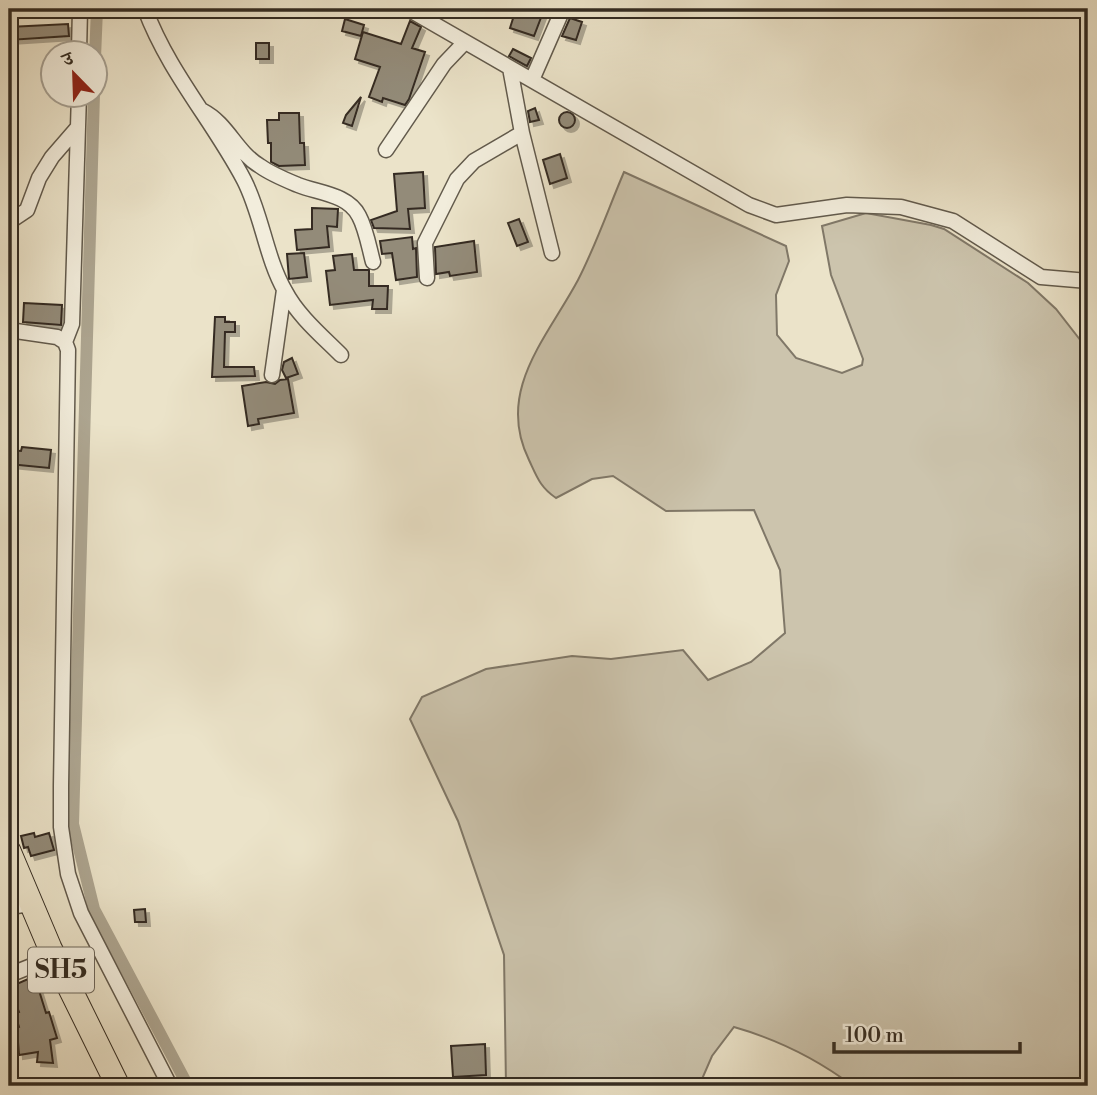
<svg xmlns="http://www.w3.org/2000/svg" width="1097" height="1095" font-family="'Libre Bodoni','Noto Serif Devanagari',serif">
  <defs>
    <filter id="shadow"><feDropShadow dx="4" dy="4" stdDeviation="0" flood-color="#0004"/></filter>
  </defs>
  <rect width="100%" height="100%" fill="#ebe3c9"/>
  <filter id="stains"><feTurbulence type="fractalNoise" baseFrequency=".00286" numOctaves="4"/><feColorMatrix values="0 0 0 0 .2 0 0 0 0 .09 0 0 0 0 .02 0 0 0 .5 -.17"/></filter>
  <radialGradient id="worn" r=".72"><stop offset=".6" stop-color="#630" stop-opacity="0"/><stop offset="1" stop-color="#630" stop-opacity=".3"/></radialGradient>
  <path fill="#ccc4ad" stroke="#807868" stroke-width="2" d="M624,172L786,246L789,261L776,295L777,335L796,358L842,373L862,365L863,359L831,275L822,226L866,213L931,225L944,229L1028,283L1056,309L1088,350V1086H853C817,1059 776,1039 734,1027L712,1056L699,1086H506L504,955L458,821L410,719L422,697L486,669L572,656L611,659L683,650L708,680L751,662L785,633L780,570L754,510L666,511L613,476L592,479L556,498C540,487 537,477 529,460C495,391 547,338 578,280C596,245 609,207 624,172Z"/>
  <g fill="none" stroke-linecap="round" stroke-linejoin="round">
    <path stroke="#ada590" stroke-width="12" d="M94,82L97,9
      M94,94L73,824L94,909L188,1086"/>
  </g>
  <path fill="#938b79" stroke="#342c22" stroke-width="2" filter="url(#shadow)" d="M516,9L542,15L534,36L510,28Z
    M570,18L582,22L576,40L562,36Z
    M345,19L364,25L361,36L342,31Z
    M410,21L421,27L412,48L425,52L409,99L405,105L383,98L382,102L369,97L380,67L355,59L363,32L401,44Z
    M68,24L69,36L9,40V27Z
    M256,43H269V59H256Z
    M513,49L531,58L527,66L509,56Z
    M361,97L352,126L343,123L346,115Z
    M535,108L539,120L530,122L528,111Z
    M559 120a8 8 0 1 1 16 0a8 8 0 1 1-16 0Z
    M279,113H299L300,143H304L305,165L279,166L271,162V143H268L267,120H279Z
    M560,154L567,178L550,184L543,160Z
    M423,172L425,208L408,209L410,229L374,228L371,220L397,211L394,174Z
    M312,208L338,209L337,227L327,226L329,247L297,250L295,230L312,229Z
    M519,219L528,242L517,246L508,223Z
    M412,237L413,249L416,248L417,277L396,280L392,253L382,254L380,241Z
    M474,241L477,272L450,276L449,272L436,274L435,247Z
    M304,253L307,277L289,279L287,254Z
    M352,254L354,270H369V286H388L387,309H372L373,300L330,305L326,271L335,270L333,256Z
    M24,303L62,305L61,325L23,322Z
    M215,317H225V322H235V332H225L224,367H254L255,376L212,377Z
    M292,358L298,374L286,378L282,370L284,362Z
    M288,379L294,413L258,419L259,424L248,426L242,386L266,382L275,384L280,380Z
    M22,447L51,450L49,468L9,464V450L21,451Z
    M34,833L35,837L49,833L54,850L31,856L28,847L24,848L21,836Z
    M145,909L146,922H135L134,910Z
    M28,979L31,986L37,984L46,1013L49,1012L57,1038L50,1040L53,1063L37,1062L38,1052L19,1055L18,1042L9,1045V1031L19,1027L15,1014L19,1012L11,992L14,991L12,986Z
    M485,1044L486,1075L453,1077L451,1046Z"/>
  <g fill="none" stroke-linecap="round" stroke-linejoin="round">
    <g stroke="#625a4c" stroke-width="17">
      <path id="minor" d="M145,9C169,73 213,121 244,180C262,215 266,258 285,291C298,316 322,336 341,355
        M408,9L749,205L776,215L847,205L901,207L953,221L1041,277L1088,281
        M79,52L80,9
        M532,80L563,9
        M203,111C228,124 236,152 260,166C271,174 286,180 298,185C318,193 348,194 359,216C366,229 369,247 373,262
        M522,133L552,253
        M386,150L444,64L465,42
        M9,222L27,210L39,178L52,157L78,127
        M427,278L425,243L457,179L474,161L522,133L510,68
        M9,330L57,337L65,342L68,350L61,786V827L68,874L81,913L170,1086
        M65,342L72,324L79,94
        M272,375L284,290
        M9,907L31,904
        M9,975L54,957"/>
    </g>
    <g stroke="#342c22" stroke-width="25">
      <path id="primary" d="M9,851L50,948L118,1086"/>
    </g>
    <use href="#minor" stroke="#f2eddc" stroke-width="14"/>
    <use href="#primary" stroke="#ebe3c9" stroke-width="23"/>
  </g>
  <g text-anchor="middle" dominant-baseline="central" stroke-width="5" stroke-linejoin="round" paint-order="stroke">
    <rect fill="#f2eddc" stroke="#6d665a" stroke-width="2" x="28" y="947.5" width="66" height="45" rx="5"/>
    <g font-size="26" font-weight="bold" fill="#342c22">
      <text x="61" y="970">SH5</text>
    </g>
  </g>
  <rect width="1097" height="1095" fill="none" stroke="#ebe3c9" stroke-width="35"/>
  <rect x="10" y="10" width="1076" height="1074" fill="none" stroke="#342c22" stroke-width="3.5"/>
  <rect x="18" y="18" width="1062" height="1060" fill="none" stroke="#342c22" stroke-width="2"/>
  <g transform="translate(74 74) rotate(337)"><circle r="33" fill="#f2eddc" stroke="#a6a092" stroke-width="2"/>
  <path d="M0-5L12 26L0 18L-12 26Z" fill="#8f2418"/>
  <text y="-10" font-size="19" font-weight="bold" text-anchor="middle" fill="#342c22">उ</text>
  </g>
  <path d="M834 1042v10h186v-10" fill="none" stroke="#342c22" stroke-width="3.5"/>
  <text x="845" y="1042" font-size="21" fill="#342c22" stroke="#f2eddc" stroke-width="5" paint-order="stroke">100 m</text>
  <rect width="100%" height="100%" filter="url(#stains)"/>
  <rect width="100%" height="100%" fill="url(#worn)"/>
</svg>
